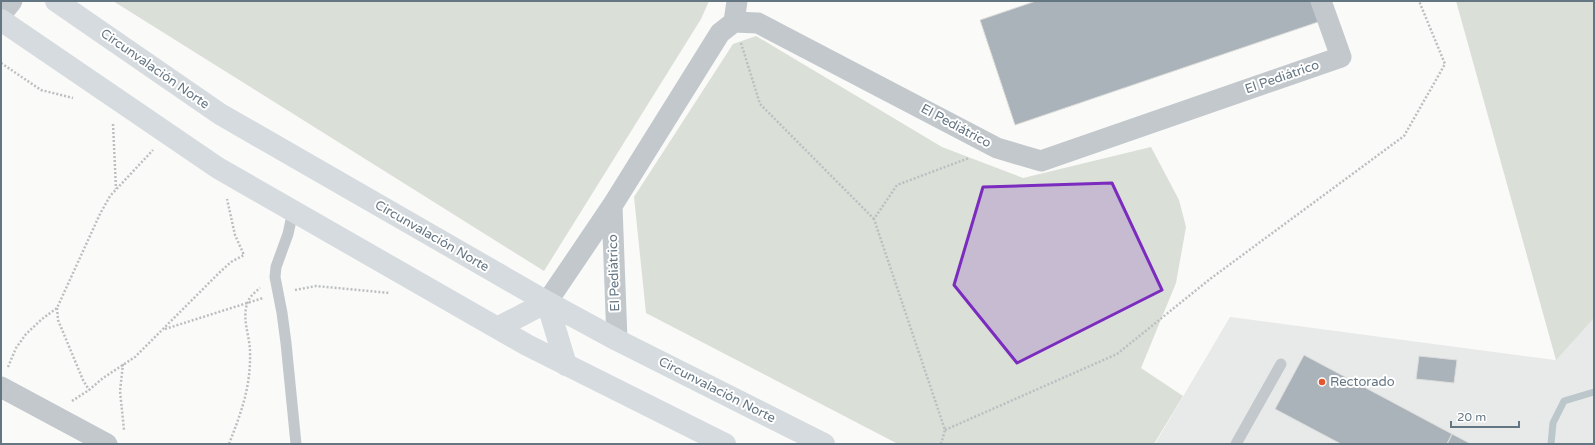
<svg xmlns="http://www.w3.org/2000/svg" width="1595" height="445" font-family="'Varela Round',sans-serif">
  <rect width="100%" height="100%" fill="#fafaf8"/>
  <path fill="#e8e9e9" d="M1230,317L1555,360L1594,318V444H1155Z"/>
  <path fill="#dadfd7" d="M113,1H709L701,19L544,271Z
    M1456,1H1594V318L1556,360Z
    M756,36L942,147L1023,178L1151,147L1179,200L1186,227L1176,283L1141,368L1183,396L1154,444H898L646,313L634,197L733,44Z"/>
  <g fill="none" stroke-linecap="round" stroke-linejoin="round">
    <path stroke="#bbc7cb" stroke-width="7" d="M1551,444L1553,423L1564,401L1594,392"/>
  </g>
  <path fill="#aab3b9" stroke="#dcdcda" d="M1036,1H1315L1321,21L1015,125L980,20Z
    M1304,355L1452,434L1447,444H1341L1275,409Z
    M1419,356L1457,360L1454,383L1416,379Z
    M1452,434L1471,444H1447Z"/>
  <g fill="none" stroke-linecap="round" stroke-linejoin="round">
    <path stroke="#bbbfc2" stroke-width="2.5" stroke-dasharray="2 2" stroke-linecap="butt" d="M741,43L760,104L874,219
      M1,63L41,90L73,98
      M113,124L116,189
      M295,290L316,286L390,293
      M57,308L58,320L83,380L89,390
      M165,329L263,298
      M123,364L120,391L124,430
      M8,367L16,348L26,334L42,319L57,308L100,214L110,196L153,150
      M72,401L89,390L103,378L135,357L220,272L231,262L244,255L235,235L227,199
      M945,430L1117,354L1210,279L1404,136L1445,64L1419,1
      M229,444C241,413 251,387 250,352C250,336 242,321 247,304C249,297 255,292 260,288
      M941,444L945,430L874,219L897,185L969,158"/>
    <path stroke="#c3c8cc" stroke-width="11" d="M293,211L288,234L276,267L275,277L282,313L286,343L296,444
      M1236,444L1281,364"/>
    <path stroke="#c3c8cc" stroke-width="21" d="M1,15L12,1
      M734,22L737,1
      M612,206L617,340
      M547,302L612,206L720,33L734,22L758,23L997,148L1041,161L1341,57L1321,1
      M1,387L107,444"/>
    <path stroke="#d6dbdf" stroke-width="22" d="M56,1L220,114L547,302L617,340L824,444
      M1,20L218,168L527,345L725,444
      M497,328L547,302L566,365"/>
  </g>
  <path fill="#7b2cbf" fill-opacity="0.2" stroke="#7b2cbf" stroke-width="3" stroke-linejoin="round" d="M1112,183L1162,290L1017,363L954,285L983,187Z"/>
  <circle fill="#e4572e" stroke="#fff" stroke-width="1.5" cx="1322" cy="382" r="4"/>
  <g text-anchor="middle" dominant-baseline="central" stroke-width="4" stroke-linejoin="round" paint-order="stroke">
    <g font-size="13" fill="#657683" stroke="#fff">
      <text transform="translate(155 69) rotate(35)">Circunvalación Norte</text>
      <text transform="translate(1282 77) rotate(-19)">El Pediátrico</text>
      <text transform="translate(956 126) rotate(28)">El Pediátrico</text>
      <text transform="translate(432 236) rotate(30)">Circunvalación Norte</text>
      <text transform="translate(614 273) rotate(-92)">El Pediátrico</text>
      <text transform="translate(717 390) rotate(27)">Circunvalación Norte</text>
    </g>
    <g font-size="13" fill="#657683" stroke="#fff" text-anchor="start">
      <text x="1330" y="382">Rectorado</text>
    </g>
  </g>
  <rect width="1595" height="445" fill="none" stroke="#657683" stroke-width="4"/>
  <path d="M1451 421v6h68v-6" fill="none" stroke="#657683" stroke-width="2"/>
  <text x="1457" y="421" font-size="12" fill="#657683" stroke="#ffffff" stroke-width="3" paint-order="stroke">20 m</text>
</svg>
